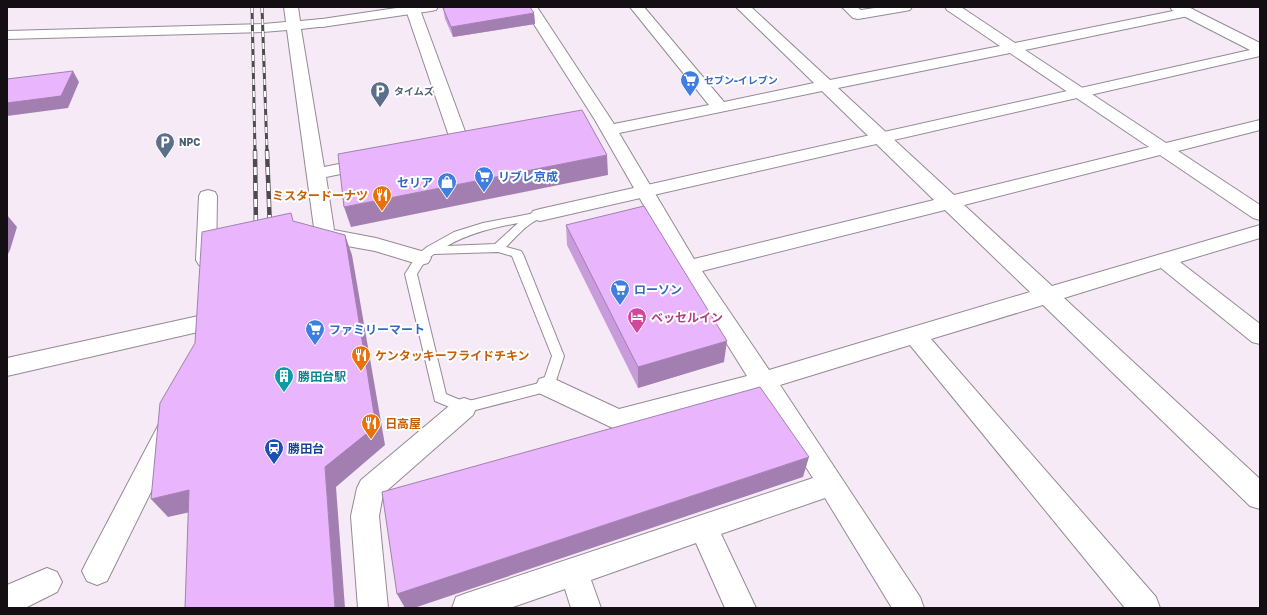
<svg xmlns="http://www.w3.org/2000/svg" width="1267" height="615" font-family="'Golos Text','Noto Sans JP',sans-serif">
  <rect width="100%" height="100%" fill="#f6eaf6"/>
  <g fill="none" stroke-linecap="round" stroke-linejoin="round">
    <g stroke="#948a95" stroke-width="2">
      <path id="service" d="M540,212L545,215L544,217C529,221 517,236 506,247L521,251L523,254L564,356L553,390L464,413L435,401L405,274L417,255L427,247L454,232L483,223ZM518,223L495,244L447,246C470,233 492,228 518,223ZM498,252L512,256L552,356L543,382L465,402L446,394L417,274L425,261L434,254Z"/>
    </g>
    <g stroke="#948a95" stroke-width="2">
      <path id="minor" d="M284,7H298L300,21L322,19L327,20L329,23L327,26L301,29L324,167L369,158L375,159L378,163L375,167L326,177L334,230L376,238L428,253L431,258L428,263L421,265L375,251L325,242L318,240L315,235L287,30L263,32L7,39V31L263,24L286,22Z
        M405,7H419L470,145L467,149L461,150L455,149L452,145Z
        M523,7H537L614,124L709,105L630,7H644L724,102L814,83L736,7H751L830,80L1000,46L947,10L945,7H961L1015,43L1188,8L1193,9L1195,12L1193,15L1188,16L1025,50L1166,143L1260,120V130L1178,151L1260,205V220L1253,218L1160,155L964,205L1052,286L1260,225V238L1180,262L1260,324V344L1252,342L1161,268L1064,298L1260,479V509L1250,506L1043,305L931,339L1156,597L1160,608H1125L910,345L780,385L920,597L924,608H892L825,498L721,534L756,608H725L696,543L591,580L601,608H571L565,589L510,608H452L456,597L467,593L813,478L758,392L617,430L539,393L536,386L539,379L548,376L619,409L747,376L682,272L595,120ZM1010,53L1149,147L954,195L838,88ZM822,91L934,200L694,259L619,133ZM945,210L1030,292L769,370L702,271Z
        M842,7H857L861,10L881,7H912L910,10L905,11L858,19L853,18Z
        M208,190L215,192L217,196L216,260L213,265L206,267L199,265L196,260L199,196L201,192Z
        M203,315L211,317L214,323L211,329L7,376V358Z
        M464,398L473,401L476,408L473,415L383,494L379,516L388,608H358L351,516L357,488L361,480L455,401Z
        M169,418L178,422L182,429L107,581L97,585L87,581L82,571L87,561L160,422Z
        M47,568L57,572L62,582L57,592L25,608H7V585Z"/>
    </g>
    <g stroke="#948a95" stroke-width="2">
      <path id="tertiary" d="M403,7H438L436,10L431,11L322,27L317,26L315,23L317,20L322,19Z
        M1170,7H1188L1260,43V56L540,221L533,219L530,215L533,211L540,209L1250,50L1172,10Z"/>
    </g>
    <use href="#service" fill="#fff" fill-rule="evenodd"/>
    <use href="#minor" fill="#fff" fill-rule="evenodd"/>
    <use href="#tertiary" fill="#fff" fill-rule="evenodd"/>
    <g stroke="#504a50" stroke-width="3">
      <path id="rail-far1" d="M252,7L255,152
        M262,7L267,152"/>
    </g>
    <g stroke="#504a50" stroke-width="4.5">
      <path id="rail" d="M255,151L256,232
        M267,151L270,229"/>
    </g>
    <use href="#rail-far1" stroke="#fff" stroke-width="2" stroke-dasharray="6" stroke-linecap="butt"/>
    <use href="#rail" stroke="#fff" stroke-width="3" stroke-dasharray="8" stroke-linecap="butt"/>
  </g>
  <path fill="#c89cda" d="M443,8L534,13L535,24L453,37L445,19Z
    M566,225L724,362L638,388L567,245Z"/>
  <path fill="#a37fb1" d="M534,13L535,24L453,37L451,27Z
    M73,71L79,82L68,108L7,116V103Z
    M607,155L608,175L351,227L344,207Z
    M7,215L17,227L10,250L7,256Z
    M345,235L352,255L385,445L336,487L345,608H335L325,467Z
    M727,341L724,362L638,388V367Z
    M809,457L803,477L414,608H405L397,594Z
    M189,490L204,509L168,517L151,499Z"/>
  <path fill="#e9b5fd" stroke="#a37fb1" d="M449,7H530L534,13L451,27L443,8Z
    M73,71L61,96L7,103V79Z
    M582,110L607,155L344,207L338,154Z
    M644,206L727,341L638,367L566,225Z
    M291,213L293,221L345,235L376,426L325,467L335,608H185L189,490L151,499L160,403L195,343L202,232Z
    M760,387L809,457L397,594L382,492Z"/>
  <defs>
    <g id="supermarket-pin" transform="scale(1)"><path d="M0 17L-7.5 6A9.5 9.5 0 1 1 7.5 6Z" fill="#3f7fe0" stroke="#fff"/><path d="M-6-5.5h2.5l.6 2H6L4.5 2H-2.5L-4.4-4H-6ZM-1.5 3.2a1.3 1.3 0 1 0 .1 0ZM3 3.2a1.3 1.3 0 1 0 .1 0Z" fill="#fff"/></g>
    <g id="parking-pin" transform="scale(1)"><path d="M0 17L-7.5 6A9.5 9.5 0 1 1 7.5 6Z" fill="#5c6f8a" stroke="#fff"/><path d="M-3.5-5.5H1a3.5 3.5 0 0 1 0 7H-1V5.5H-3.5ZM-1-3.4V-.6H.8a1.4 1.4 0 0 0 0-2.8Z" fill="#fff"/></g>
    <g id="shop-pin" transform="scale(1)"><path d="M0 17L-7.5 6A9.5 9.5 0 1 1 7.5 6Z" fill="#3f7fe0" stroke="#fff"/><path d="M-5-2.5h2.3a2.7 3.5 0 0 1 5.4 0H5L5.5 6h-11ZM-1.5-2.5h3a1.5 2.3 0 0 0-3 0Z" fill="#fff"/></g>
    <g id="restaurant-pin" transform="scale(1)"><path d="M0 17L-7.5 6A9.5 9.5 0 1 1 7.5 6Z" fill="#e8710a" stroke="#fff"/><path d="M-5-6h1v4h1v-4h1v4h1v-4h1v5L-1.5 .5V6h-2V.5L-5-1ZM5-6V6H3V1.5H1.5Q1.5-4 5-6Z" fill="#fff"/></g>
    <g id="hotel-pin" transform="scale(1)"><path d="M0 17L-7.5 6A9.5 9.5 0 1 1 7.5 6Z" fill="#d1479c" stroke="#fff"/><path d="M-6-4.5h1.5V1H6V5H4.5V3h-9V5H-6ZM-4 0a1.8 1.8 0 1 1 3.6 0ZM.5 0V-2.5h3Q6-2.5 6 0Z" fill="#fff"/></g>
    <g id="building-pin" transform="scale(1)"><path d="M0 17L-7.5 6A9.5 9.5 0 1 1 7.5 6Z" fill="#0f9aa8" stroke="#fff"/><path d="M-4-6H4V6H1V3H-1V6H-4ZM-2.5-4.3h1.7v1.8h-1.7ZM.8-4.3h1.7v1.8H.8ZM-2.5-1h1.7V.8h-1.7ZM.8-1h1.7V.8H.8Z" fill="#fff"/></g>
    <g id="station-pin" transform="scale(1)"><path d="M0 17L-7.5 6A9.5 9.5 0 1 1 7.5 6Z" fill="#1a4fb4" stroke="#fff"/><path d="M-3-6H3Q5-6 5-4V2Q5 4 3 4L4.5 6H3L1.5 4h-3L-3 6H-4.5L-3 4Q-5 4-5 2V-4Q-5-6-3-6ZM-3.5-4v3h7v-3ZM-3.5 1v1.5H-2V1ZM2 1v1.5H3.5V1Z" fill="#fff"/></g>
  </defs>
  <g fill-rule="evenodd">
    <use href="#supermarket-pin" x="690" y="80"/>
    <use href="#parking-pin" x="380" y="91"/>
    <use href="#parking-pin" x="165" y="142"/>
    <use href="#supermarket-pin" x="484" y="176"/>
    <use href="#shop-pin" x="447" y="182"/>
    <use href="#restaurant-pin" x="382" y="195"/>
    <use href="#supermarket-pin" x="620" y="289"/>
    <use href="#hotel-pin" x="637" y="317"/>
    <use href="#supermarket-pin" x="315" y="329"/>
    <use href="#restaurant-pin" x="361" y="355"/>
    <use href="#building-pin" x="284" y="376"/>
    <use href="#restaurant-pin" x="371" y="423"/>
    <use href="#station-pin" x="274" y="448"/>
  </g>
  <g text-anchor="middle" dominant-baseline="central" stroke-width="4" stroke-linejoin="round" paint-order="stroke">
    <g font-size="10" font-weight="bold" fill="#366cbe" stroke="#fff" text-anchor="start">
      <text x="704" y="80">セブン-イレブン</text>
    </g>
    <g font-size="10" font-weight="bold" fill="#4e5e75" stroke="#fff" text-anchor="start">
      <text x="394" y="91">タイムズ</text>
      <text x="179" y="142">NPC</text>
    </g>
    <g font-size="12" font-weight="bold" fill="#366cbe" stroke="#fff" text-anchor="start">
      <text x="498" y="176">リブレ京成</text>
      <text x="433" y="182" text-anchor="end">セリア</text>
      <text x="634" y="289">ローソン</text>
      <text x="329" y="329">ファミリーマート</text>
    </g>
    <g font-size="12" font-weight="bold" fill="#c56008" stroke="#fff" text-anchor="start">
      <text x="368" y="195" text-anchor="end">ミスタードーナツ</text>
      <text x="375" y="355">ケンタッキーフライドチキン</text>
      <text x="385" y="423">日高屋</text>
    </g>
    <g font-size="12" font-weight="bold" fill="#b23c85" stroke="#fff" text-anchor="start">
      <text x="651" y="317">ベッセルイン</text>
    </g>
    <g font-size="12" font-weight="bold" fill="#0d838f" stroke="#fff" text-anchor="start">
      <text x="298" y="376">勝田台駅</text>
    </g>
    <g font-size="12" font-weight="bold" fill="#164399" stroke="#fff" text-anchor="start">
      <text x="288" y="448">勝田台</text>
    </g>
  </g>
  <rect width="1267" height="615" fill="none" stroke="#130f13" stroke-width="16"/>
</svg>
